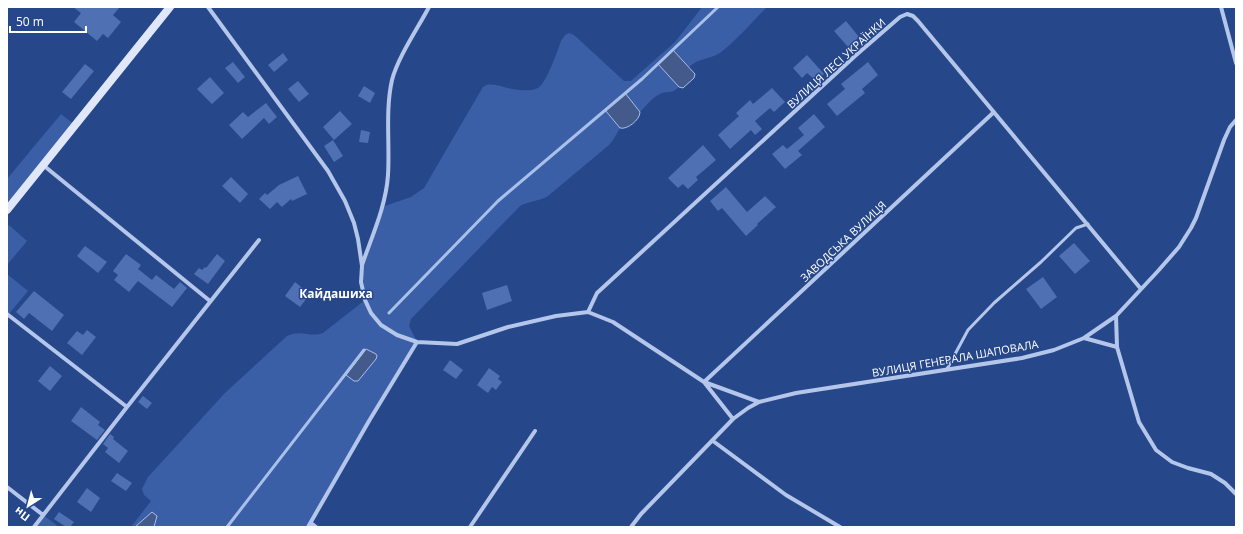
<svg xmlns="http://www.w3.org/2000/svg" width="1243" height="534" font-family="'Open Sans',sans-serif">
  <rect width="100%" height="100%" fill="#26478a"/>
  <path fill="#3b5fa7" d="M702,7H767C753,21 736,41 720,53C710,59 699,58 689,67L673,50L658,64L679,87C670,95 671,90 662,93C653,96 646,106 640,112L625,93L605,110L620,128L613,140L609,145L548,196C540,201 529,201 520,206L411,319L409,326L417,342L308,527H131L151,501L144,495L142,489L148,477L225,393L287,336C301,329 310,338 323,333L365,300L362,266L382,207L411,197L424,188L483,87C489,83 494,85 501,86C509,89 530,93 538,88C547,82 557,52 561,41L565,35L569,33L574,35L624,81H631L675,42L686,28Z
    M61,114L75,125L7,210V179Z
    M9,225L27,241L7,265V228Z
    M7,274L28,291L8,315L7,314Z
    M43,515L59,527H34Z"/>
  <path fill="#435a8b" stroke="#a8c0ea" d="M673,50L695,74L694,78L683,88L679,87L658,64Z
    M625,93L640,112C640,120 627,130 620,128L605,110Z
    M366,349L376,354L377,356L376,359L358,381H354L346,375Z
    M152,512L157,516L154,527H135Z"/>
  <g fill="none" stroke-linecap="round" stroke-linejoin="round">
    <path stroke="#a8c0ea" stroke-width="3" d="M389,313L498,201L642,79L718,7
      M227,527L364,350"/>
  </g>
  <path fill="#4f70b2" d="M73,7H120L113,15L121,22L108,38L103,34L97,41L74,22L81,13Z
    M846,21L859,37L848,47L834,31Z
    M283,53L288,60L274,72L268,65Z
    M807,55L824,74L816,81L807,73L802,78L793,68Z
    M233,62L245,77L238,83L225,68Z
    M868,62L878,75L862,89L865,93L837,116L827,104L845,89L841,84Z
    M85,64L94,71L71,99L62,92Z
    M210,77L224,93L212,104L197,89Z
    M298,81L309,94L299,102L288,89Z
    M364,86L375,93L370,103L358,96Z
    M772,88L785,102L774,112L770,108L755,121L762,129L755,135L751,130L730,149L718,135L739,116L736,113L750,100L753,104Z
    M266,103L277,117L269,124L264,118L242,139L229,125L243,112L248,117Z
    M340,111L352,124L334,140L323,127Z
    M814,114L825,127L798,151L802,155L785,169L772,154L783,145L787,149L804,135L798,128Z
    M361,130L370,132L368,143L359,142Z
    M333,140L343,156L334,162L324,146Z
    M703,145L716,160L696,177L698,180L688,189L683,184L678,188L668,178Z
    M298,176L307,194L292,201L291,199L282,207L277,202L270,209L259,199L265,193L267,195L279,185Z
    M231,177L248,194L240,203L222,186Z
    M726,187L747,212L765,196L776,207L757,224L758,225L746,236L722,208L718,211L710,201Z
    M1074,243L1090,261L1075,274L1059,256Z
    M85,246L107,262L98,273L77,256Z
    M126,254L141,265L138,269L152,280L156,275L174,289L180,282L187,288L172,307L138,281L129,292L114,280L118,275L113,271Z
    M217,254L225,261L208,284L194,274L199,268L202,270L205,267L206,268Z
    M1043,277L1057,297L1041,309L1026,289Z
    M295,282L310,294L300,307L285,296Z
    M507,285L512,301L487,310L482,293Z
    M34,291L64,315L52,331L29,313L24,319L16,312Z
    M87,330L96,337L82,355L67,343L77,331L83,335Z
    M450,360L463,370L456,379L443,370Z
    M50,366L62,376L50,391L38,381Z
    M489,368L500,376L498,379L502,382L496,390L492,387L488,393L477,385Z
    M143,396L152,403L147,409L138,402Z
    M81,407L100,422L98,425L105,430L97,440L71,421Z
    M110,434L114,437L113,439L128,451L119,463L105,452L108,448L103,444Z
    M117,473L132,483L126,491L111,481Z
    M87,488L100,498L91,512L77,502Z
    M59,512L74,522L70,527H66L54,519Z"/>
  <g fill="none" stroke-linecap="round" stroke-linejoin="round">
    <path stroke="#b4c6ea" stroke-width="3" d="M947,369L968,330L994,303L1041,262L1076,228L1088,224"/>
    <path stroke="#b4c6ea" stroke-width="4" d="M208,7L328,171L345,201L354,223L358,239L362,266L361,282L365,300L371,313L381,325L397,335L417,342L457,344L508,327L556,316L588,312L613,322L704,382L759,402
      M1221,7L1236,63
      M43,165L210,301
      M362,265C372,236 386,206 388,175C390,144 385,111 392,80C398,57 418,28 429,7
      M588,312L597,293L855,56L900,17L907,14L913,16L918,21L1141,289
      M7,314L127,407
      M1116,316L1117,347L1139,422L1156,450L1172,462L1188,468L1211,474L1225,483L1236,494
      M1084,338L1117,347
      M733,419L704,382L994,112
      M713,441L786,495L840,527
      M7,487L43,515
      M311,523L316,527
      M34,527L127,407L259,240
      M308,527L369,421L417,342
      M470,527L535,431
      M631,527L641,514L733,419L748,408L759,402L796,393L1022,358L1054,350L1084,338L1116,316L1158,271L1179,247L1191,228L1196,218L1224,140L1230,127L1236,120"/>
    <path stroke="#dfe7f8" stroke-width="8" d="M7,210L170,7"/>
  </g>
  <g text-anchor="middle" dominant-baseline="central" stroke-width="3" stroke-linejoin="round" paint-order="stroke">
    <g font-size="11" fill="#fff" stroke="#26478a">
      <text transform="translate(836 63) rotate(-42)">ВУЛИЦЯ ЛЕСІ УКРАЇНКИ</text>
      <text transform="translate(843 241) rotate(-43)">ЗАВОДСЬКА ВУЛИЦЯ</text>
      <text transform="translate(955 358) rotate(-10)">ВУЛИЦЯ ГЕНЕРАЛА ШАПОВАЛА</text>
    </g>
    <g font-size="12" font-weight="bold" fill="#fff" stroke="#26478a">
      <text x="336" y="293">Кайдашиха</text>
    </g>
  </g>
  <rect width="1243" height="534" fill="none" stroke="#ffffff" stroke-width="16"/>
  <g transform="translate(28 506) rotate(216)" stroke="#26478a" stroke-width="3" paint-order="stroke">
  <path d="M0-3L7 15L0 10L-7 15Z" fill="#ffffff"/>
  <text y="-6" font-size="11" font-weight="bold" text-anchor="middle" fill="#ffffff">Пн</text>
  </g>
  <path d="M10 26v6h76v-6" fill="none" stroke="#ffffff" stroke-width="2"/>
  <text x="16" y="26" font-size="12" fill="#ffffff" stroke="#26478a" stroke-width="3" paint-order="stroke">50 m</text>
</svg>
